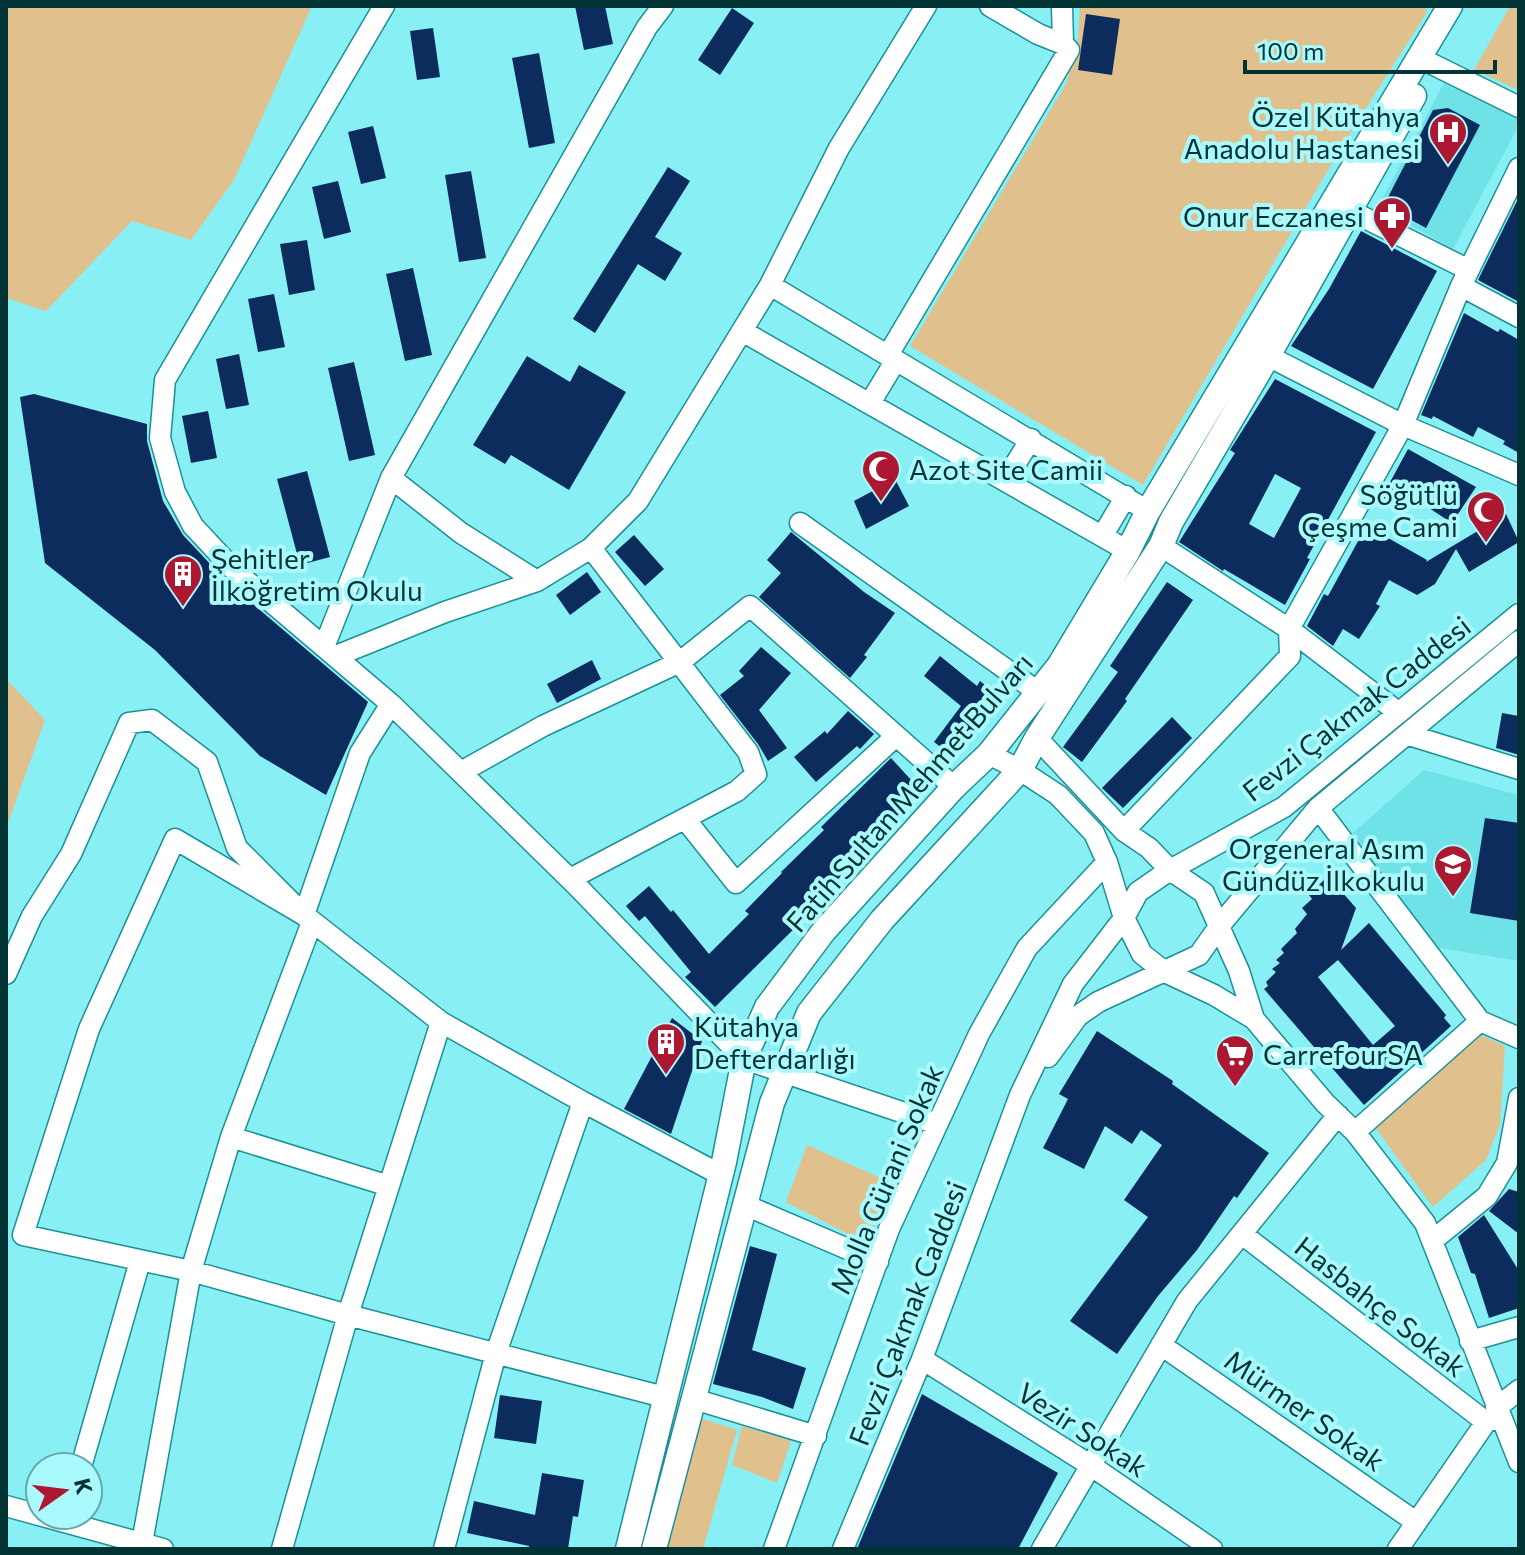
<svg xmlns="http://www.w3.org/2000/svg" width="1525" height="1555" font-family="Commissioner,sans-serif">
  <rect width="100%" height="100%" fill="#88eff4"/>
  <path fill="#6fe2e8" d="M1444,83L1519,116V125L1453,249L1378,207Z
    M1424,770L1519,795V961L1428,946L1344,841Z"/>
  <path fill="#e0c08d" d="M6,6H312L234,180L191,240L132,221L46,311L6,298Z
    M1080,6H1426L1427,12L1344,143L1143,485L910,346L1066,84L1078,41Z
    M1510,6H1519V90L1474,70Z
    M6,679L45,720L6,829Z
    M1476,1033L1505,1046L1500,1124L1486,1160L1433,1207L1372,1123Z
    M807,1145L894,1184L867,1244L786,1202Z
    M697,1417L737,1430L703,1549H662Z
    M742,1426L791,1441L777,1483L732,1465Z"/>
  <path fill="#0d2c5e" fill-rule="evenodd" d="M575,6H605L613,44L584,50Z
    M732,8L754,23L720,75L698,60Z
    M1086,14L1120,19L1112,75L1078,70Z
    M433,28L440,77L417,80L410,31Z
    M539,53L555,143L529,148L512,58Z
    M1448,108L1480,125L1426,228L1384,205L1433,110Z
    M373,126L386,178L361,184L348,132Z
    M668,167L690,181L655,237L682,253L665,281L638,264L595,333L573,319Z
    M471,171L486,258L459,262L445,175Z
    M338,181L351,232L324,239L312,187Z
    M1519,197V302L1478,280Z
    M1361,231L1437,271L1373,389L1291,346L1329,289Z
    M307,240L315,290L289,295L280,244Z
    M413,268L432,355L405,361L386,274Z
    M274,294L285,347L258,352L248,299Z
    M1464,313L1498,332L1500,329L1519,340V453L1503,444L1505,441L1478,427L1473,437L1433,416L1432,419L1421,415Z
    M239,354L249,405L226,409L216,359Z
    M527,356L570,382L579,365L626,392L569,490L511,455L505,464L473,445Z
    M354,362L375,455L349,461L328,368Z
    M1275,379L1376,432L1307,558L1310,559L1285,605L1224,569L1223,571L1179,542L1235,453L1230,450ZM1275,474L1301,488L1274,538L1249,524Z
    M34,394L147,424V441L163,501L183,535L227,582L368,702L326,795L260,756L155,650L45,563L20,397Z
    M208,411L217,458L191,463L182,416Z
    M1408,449L1476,487L1452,523L1409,495L1401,508L1382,497Z
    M307,471L330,557L300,565L277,479Z
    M895,479L909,506L866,529L854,501Z
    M1506,514L1519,542L1469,572L1456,549L1435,584L1417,595L1389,580L1376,604L1380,606L1359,639L1343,629L1333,646L1307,626L1324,594L1328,596L1368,523L1383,531L1381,534L1427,560L1426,562Z
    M791,532L864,592L895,613L864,655L867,657L850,678L759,597L781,573L767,560Z
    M634,535L664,569L645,586L615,552Z
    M587,572L601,592L570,615L556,595Z
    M1167,582L1193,600L1125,699L1127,701L1082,762L1063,747L1118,672L1110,666Z
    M761,647L791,673L759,710L787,748L768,761L758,744L720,695L744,676L739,671Z
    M940,656L977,686L980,681L1000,697L954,757L934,742L961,706L924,676Z
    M592,660L601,679L557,703L547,684Z
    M848,711L874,734L860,749L857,746L816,782L794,757L825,731L827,734Z
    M1502,713L1519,716V755L1496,748Z
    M1172,717L1192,738L1123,808L1102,788Z
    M891,758L923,793L882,829L885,832L804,913L807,916L715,1007L685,977L691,972L645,916L639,921L626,906L649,886L671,912L673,910L709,954L749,914L745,911L782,873L781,872L824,830L821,827Z
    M1485,818L1519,823V921L1470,913Z
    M1328,876L1356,908L1341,950L1369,923L1446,1015L1444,1018L1451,1026L1364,1105L1264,989L1268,986L1266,982L1276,972L1272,969L1280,963L1276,960L1284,953L1281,949L1297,933L1295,929L1307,914L1302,908L1312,899L1309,895ZM1338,960L1395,1026L1373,1045L1318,977Z
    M672,1018L702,1041L671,1134L624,1109Z
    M1097,1031L1173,1081L1172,1084L1269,1153L1237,1198L1234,1196L1197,1250L1158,1296L1117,1354L1070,1321L1148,1217L1124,1200L1162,1145L1141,1130L1132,1144L1105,1126L1084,1169L1043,1148L1068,1099L1059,1094Z
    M1509,1189L1519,1192V1234L1489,1211Z
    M1484,1215L1519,1271V1308L1489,1318L1475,1274L1471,1273L1458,1237Z
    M750,1246L777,1254L752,1350L806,1368L793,1409L762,1397L713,1384Z
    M922,1394L1058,1473L1018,1549H857Z
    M500,1395L542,1401L536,1444L494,1438Z
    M542,1473L584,1480L578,1517L573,1516L568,1549H529V1546L467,1533L474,1501L535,1515Z"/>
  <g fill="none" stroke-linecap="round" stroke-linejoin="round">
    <g stroke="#1b9197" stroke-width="23">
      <path id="minor" d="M384,6L165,380L160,438L175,492L193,526L236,572L391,704L577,886L744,1059L937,1124
        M990,6L1038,34L1063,44L1062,6
        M1432,64L1519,107
        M1351,211L1469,270
        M770,285L1148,511
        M1461,286L1519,317
        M742,331L1128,551
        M888,355L1069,50L1063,44
        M1268,356L1403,425L1519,475
        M870,403L896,360
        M391,478L461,533L537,581
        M1006,479L1031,439
        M800,523L1038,692
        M1103,535L1126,496
        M1161,546L1289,629L1399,713
        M324,647L391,478L647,27L663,6
        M336,656L445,612L537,581L591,548L638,501L770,285L839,148L926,6
        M1409,735L1519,769
        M1037,738L1124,831L1149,848L1170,870L1204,893L1239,971L1254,1019
        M989,754L1020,770L1058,795L1094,833L1107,862L1124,918L1142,954L1165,972L1214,995L1254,1019L1325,1103L1355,1132L1425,1223L1519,1462
        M461,772L543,726L680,662L750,606L954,787
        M1318,808L1480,1021L1355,1132
        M685,819L736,883L896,736
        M1124,831L1290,656L1289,629L1403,425L1461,286L1519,168
        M570,879L737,791L756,774L748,752L591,548
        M6,974L32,916L71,854L129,723L152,720L207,762L237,848L304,915L360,753L391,704
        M1480,1021L1519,1038
        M1048,1057L1078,1016L1098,1002L1199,955L1220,925L1318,808L1519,641
        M231,1137L389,1186
        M745,1205L878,1262
        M1242,1234L1486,1422
        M1432,1241L1487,1196L1507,1163L1519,1098
        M1470,1341L1519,1327
        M1161,1345L1416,1522
        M922,1359L1090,1465L1212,1549
        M664,1397L348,1315L191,1271L23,1235L89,1029L175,839L304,915L441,1022L583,1102L721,1175
        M694,1399L816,1436
        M1496,1408L1519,1390
        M81,1467L140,1261
        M6,1506L163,1549
        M142,1543L191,1271L231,1137L312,922
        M282,1549L348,1315L441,1022
        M444,1549L496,1353L583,1102
        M774,1549L889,1229L979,1034L1027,948L1107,862
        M843,1549L922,1359L1020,1095L1073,984L1124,918L1138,892L1170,870L1284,807L1519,614
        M1042,1549L1187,1301L1338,1115
        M1398,1549L1486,1422L1496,1419"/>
    </g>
    <g stroke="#1b9197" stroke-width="27">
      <path id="major" d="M628,1549L724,1162L744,1059L767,1007L823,932L954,787L989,754L1059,666L1128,551L1148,511L1450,6
        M654,1549L772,1103L809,1013L882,920L1020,770L1037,738L1161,546L1171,522L1268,356L1414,96"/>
    </g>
    <use href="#minor" stroke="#fff" stroke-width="20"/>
    <use href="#major" stroke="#fff" stroke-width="24"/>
  </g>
  <defs>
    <g id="hospital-pin" transform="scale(2)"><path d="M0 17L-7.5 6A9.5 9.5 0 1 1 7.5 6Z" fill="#ac1731" stroke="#aaf9fd"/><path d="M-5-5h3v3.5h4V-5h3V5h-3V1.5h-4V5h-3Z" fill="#fff"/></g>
    <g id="pharmacy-pin" transform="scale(2)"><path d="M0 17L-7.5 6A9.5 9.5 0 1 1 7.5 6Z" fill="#ac1731" stroke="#aaf9fd"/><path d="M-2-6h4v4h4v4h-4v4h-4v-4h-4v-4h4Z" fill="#fff"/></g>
    <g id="mosque-pin" transform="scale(2)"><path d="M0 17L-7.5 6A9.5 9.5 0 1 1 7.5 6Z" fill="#ac1731" stroke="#aaf9fd"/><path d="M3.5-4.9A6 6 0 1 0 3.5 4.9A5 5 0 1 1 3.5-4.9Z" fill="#fff"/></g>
    <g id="building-pin" transform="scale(2)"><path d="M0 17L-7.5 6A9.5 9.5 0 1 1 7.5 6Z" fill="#ac1731" stroke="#aaf9fd"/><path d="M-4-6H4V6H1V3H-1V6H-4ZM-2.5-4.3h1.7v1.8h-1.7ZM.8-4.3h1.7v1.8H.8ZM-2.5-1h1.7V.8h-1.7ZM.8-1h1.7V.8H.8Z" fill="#fff"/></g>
    <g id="school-pin" transform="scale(2)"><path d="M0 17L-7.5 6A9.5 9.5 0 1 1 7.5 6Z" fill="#ac1731" stroke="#aaf9fd"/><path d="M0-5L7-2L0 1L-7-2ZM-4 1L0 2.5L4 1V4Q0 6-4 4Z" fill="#fff"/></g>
    <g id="supermarket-pin" transform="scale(2)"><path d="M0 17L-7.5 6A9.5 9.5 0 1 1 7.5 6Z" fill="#ac1731" stroke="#aaf9fd"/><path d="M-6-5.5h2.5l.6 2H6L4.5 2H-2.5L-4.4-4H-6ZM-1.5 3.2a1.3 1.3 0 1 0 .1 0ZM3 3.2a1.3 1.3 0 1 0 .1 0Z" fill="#fff"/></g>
  </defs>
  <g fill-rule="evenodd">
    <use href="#hospital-pin" x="1448" y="132"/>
    <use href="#pharmacy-pin" x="1392" y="216"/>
    <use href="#mosque-pin" x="881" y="469"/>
    <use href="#mosque-pin" x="1486" y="510"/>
    <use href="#building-pin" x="183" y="574"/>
    <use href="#school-pin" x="1453" y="864"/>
    <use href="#building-pin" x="666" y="1042"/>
    <use href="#supermarket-pin" x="1235" y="1054"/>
  </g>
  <g text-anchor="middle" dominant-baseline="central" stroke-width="8" stroke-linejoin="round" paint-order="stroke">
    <g font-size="28" fill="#013234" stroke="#aaf9fd" text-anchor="end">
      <text x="1420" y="116">Özel Kütahya<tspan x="1420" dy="32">Anadolu Hastanesi</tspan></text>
      <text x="1364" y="216">Onur Eczanesi</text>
      <text x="909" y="469" text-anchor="start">Azot Site Camii</text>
      <text x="1458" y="494">Söğütlü<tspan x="1458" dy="32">Çeşme Cami</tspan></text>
      <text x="211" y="558" text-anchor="start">Şehitler<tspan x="211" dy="32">İlköğretim Okulu</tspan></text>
      <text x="1425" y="848">Orgeneral Asım<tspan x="1425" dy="32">Gündüz İlkokulu</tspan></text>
      <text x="694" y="1026" text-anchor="start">Kütahya<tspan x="694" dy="32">Defterdarlığı</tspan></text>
      <text x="1263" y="1054" text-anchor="start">CarrefourSA</text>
    </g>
    <g font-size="28" fill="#013234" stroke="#aaf9fd">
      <text transform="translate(1356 708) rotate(-38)">Fevzi Çakmak Caddesi</text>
      <text transform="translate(909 792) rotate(-49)">Fatih Sultan Mehmet Bulvarı</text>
      <text transform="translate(886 1179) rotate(-67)">Molla Gürani Sokak</text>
      <text transform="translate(1381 1306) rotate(38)">Hasbahçe Sokak</text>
      <text transform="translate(907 1313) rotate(-69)">Fevzi Çakmak Caddesi</text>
      <text transform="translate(1305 1410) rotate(35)">Mürmer Sokak</text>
      <text transform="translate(1083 1429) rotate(33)">Vezir Sokak</text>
    </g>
  </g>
  <rect width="1525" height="1555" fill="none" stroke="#013234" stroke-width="16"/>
  <g transform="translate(64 1491) rotate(76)"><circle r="38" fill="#aaf9fd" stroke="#66a9ad" stroke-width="2"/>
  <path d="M0-6L14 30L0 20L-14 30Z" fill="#ac1731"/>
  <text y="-12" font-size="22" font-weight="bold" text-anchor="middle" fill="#013234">K</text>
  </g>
  <path d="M1245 60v12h250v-12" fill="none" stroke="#013234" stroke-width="4"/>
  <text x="1257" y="60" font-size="24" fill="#013234" stroke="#aaf9fd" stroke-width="6" paint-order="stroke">100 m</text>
</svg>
